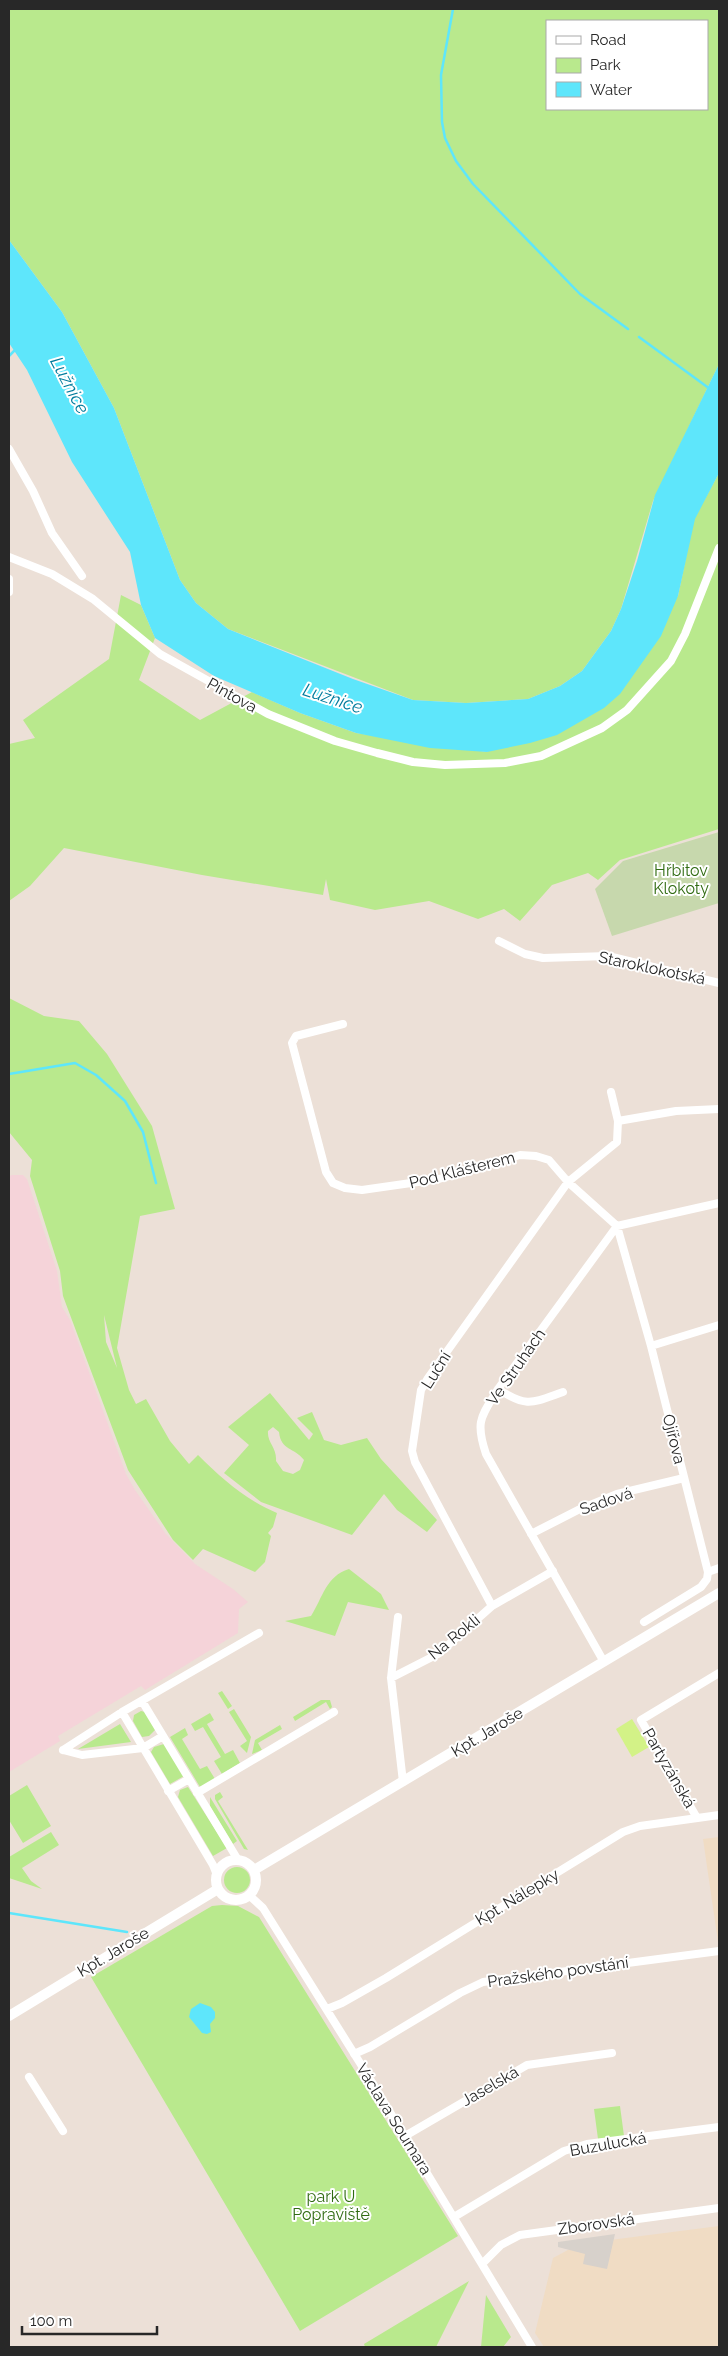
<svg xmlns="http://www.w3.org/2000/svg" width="728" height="2356" font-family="Raleway,sans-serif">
  <rect width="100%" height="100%" fill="#ece0d7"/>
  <path fill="#f0dcc4" d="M719,1837V1942H718L703,1839Z
    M719,2226V2347H544L535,2333L553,2258L579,2244Z"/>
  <path fill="#f5d3d9" d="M12,1175H23L27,1179L57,1271L62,1307L70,1320L126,1474L135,1490L165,1533L195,1564L233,1589L248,1602L239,1609L238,1633L145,1690L141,1686L58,1736L60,1741L9,1772V1176Z"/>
  <path fill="#b9e98d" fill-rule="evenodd" d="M9,9H719V364L653,501L621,609L611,631L582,671L560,686L528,699L466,703L413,700L228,629L196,603L180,580L114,408L62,312L9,240ZM547,21H707V109H547Z
    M719,473V829L620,860L598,880L588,873L552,885L520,921L504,909L478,919L429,901L375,910L330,900L326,879L323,895L202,875L64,848L30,886L9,901V744L35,738L23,720L109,659L121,595L141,605L155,638L139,680L200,720L252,692L300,713L356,733L487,752L678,596L694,519Z
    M9,998L44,1016L79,1021L107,1054L152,1126L175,1209L140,1216L117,1348L129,1390L136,1404L146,1399L170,1441L189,1464L198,1455C222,1479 246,1500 277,1513L273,1527L268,1533L271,1536L265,1562L255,1572L203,1549L193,1560L173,1540L128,1470L63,1296L60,1271L30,1176L32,1160L9,1132ZM104,1315L117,1368L106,1342Z
    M270,1393L309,1440L313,1434L297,1418L312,1412L324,1440L341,1445L367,1438L381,1459L437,1520L427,1532L397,1510L384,1494L352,1535L261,1502L224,1473L249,1445L228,1427ZM273,1427L279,1432C281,1451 294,1447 304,1460L300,1470L293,1474L283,1471L276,1461C277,1447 267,1443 268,1431Z
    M349,1569L381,1594L389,1610L348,1602L335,1636L285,1621L311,1616C323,1597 326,1576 349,1569Z
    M222,1691L232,1706L228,1709L218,1693Z
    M321,1700H330L332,1707L330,1709L326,1702L295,1721L293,1717Z
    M234,1709L251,1737L247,1753L240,1746L247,1741L229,1712Z
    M141,1711L145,1712L156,1729L149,1736L142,1737L133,1721L134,1715Z
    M210,1713L214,1720L207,1724L225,1754L233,1750L240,1763L222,1774L214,1761L221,1757L203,1727L195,1731L191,1724Z
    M120,1724L131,1742L78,1749Z
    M280,1725L282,1729L258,1743L262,1750L252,1754L255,1740Z
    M185,1728L188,1735L182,1739L200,1769L207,1766L215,1779L200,1787L170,1737Z
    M164,1744L184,1776L170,1784L151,1752L154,1747Z
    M27,1785L51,1826L23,1843L9,1820V1796Z
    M188,1787L227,1848L213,1856L178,1797L180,1790Z
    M220,1792L223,1797L218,1801L248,1850L244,1849L215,1799V1795Z
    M210,1797L237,1841L233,1844L210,1806Z
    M51,1832L59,1845L22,1868L31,1881L42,1889L9,1878V1857Z
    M224 1880a13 13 0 1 1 26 0a13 13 0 1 1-26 0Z
    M222,1905L238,1906L259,1917L458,2236L300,2331L91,1977L212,1906Z
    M620,2106L624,2136L598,2139L594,2109Z
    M469,2281L436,2347H365L364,2344Z
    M486,2295L511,2337L503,2347H481Z"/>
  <path fill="#c7d8ad" d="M719,832V903L612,936L595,889L623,861Z"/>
  <path fill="#d3f287" d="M632,1719L649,1747L632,1757L616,1729Z"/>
  <path fill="#d7d1cb" d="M615,2234L607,2269L583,2264L585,2254L558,2247V2242Z"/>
  <path fill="#5ee6fb" d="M9,240L62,312L114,408L180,580L196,603L228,629L353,679L413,700L466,703L528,699L560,686L582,671L611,631L621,609L637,561L655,495L719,364V473L695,519L678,596L661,636L620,694L604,708L557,735L530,743L487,752L430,748L356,733L300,713L214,676L155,638L141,605L130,552L72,462L27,370L9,343Z
    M200,2003L211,2007L215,2012V2018L210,2024L211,2032L207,2034L202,2033L189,2017L191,2009Z"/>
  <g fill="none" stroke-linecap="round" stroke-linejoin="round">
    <path stroke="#5ee6fb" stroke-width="2.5" d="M453,9L441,75L442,122L445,138L456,161L473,184L580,294L628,329
      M639,337L710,389
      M9,356L15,350
      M9,1074L75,1063L96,1075L125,1101L143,1132L156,1183
      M9,1913L127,1932"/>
    <path stroke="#fff" stroke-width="8" d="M9,449L33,491L52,533L82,576
      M9,557L52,574L93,599L160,654L268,714L335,741L377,753L413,762L445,765L505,763L541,756L602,728L627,710L671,661L685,634L719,548
      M9,579V592
      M499,941L525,954L543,958L608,956L719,983
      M343,1024L296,1036L292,1043L326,1172L333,1183L345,1188L362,1190L439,1179L520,1155L536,1156L549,1160L568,1182L617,1226
      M611,1092L618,1121
      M617,1226L651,1346L708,1572L707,1579L701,1587L644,1622
      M651,1346L719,1325
      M498,1389C527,1408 532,1403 563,1392
      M531,1534L578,1510L617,1494L684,1478
      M708,1572L719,1568
      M492,1606L415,1462L412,1451L421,1390L428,1378L568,1182L617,1142L618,1121L676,1111L719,1109
      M398,1617L391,1678L403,1782
      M604,1662L486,1454C475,1421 481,1417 498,1389L617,1226L719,1203
      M391,1678L438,1654L492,1606L553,1571
      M142,1701L238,1860
      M122,1712L213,1865L217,1875
      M63,1750L122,1712L259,1633
      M63,1750L82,1755L143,1748L163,1736
      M168,1791L189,1779
      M197,1793L334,1712
      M697,1818L641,1720L719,1673
      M250,1896L263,1908L370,2079L532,2347
      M327,2009L342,2003L386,1978L623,1832L640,1826L719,1815
      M354,2054L370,2047L460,1993L483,1982L719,1951
      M29,2077L63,2131
      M405,2136L527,2065L612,2053
      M454,2217L564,2151L587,2144L719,2127
      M482,2264L501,2245L520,2235L719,2208"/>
    <path stroke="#fff" stroke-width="10" d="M216 1880a20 20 0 1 1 40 0a20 20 0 1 1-40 0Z
      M254,1870L719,1593
      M9,2016L218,1889"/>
  </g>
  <g text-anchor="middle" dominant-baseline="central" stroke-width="4" stroke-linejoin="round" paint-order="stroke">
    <g font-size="16" fill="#282828" stroke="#fff">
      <text transform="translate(232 695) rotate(29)">Pintova</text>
      <text transform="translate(652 968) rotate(12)">Staroklokotská</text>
      <text transform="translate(462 1170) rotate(-14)">Pod Klášterem</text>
      <text transform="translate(516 1367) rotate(-55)">Ve Struhách</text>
      <text transform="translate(436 1370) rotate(-58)">Luční</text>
      <text transform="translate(674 1439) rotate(76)">Ojířova</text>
      <text transform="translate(606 1501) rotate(-19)">Sadová</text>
      <text transform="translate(454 1637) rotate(-39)">Na Rokli</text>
      <text transform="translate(487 1732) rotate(-31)">Kpt. Jaroše</text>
      <text transform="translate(669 1768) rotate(60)">Partyzánská</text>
      <text transform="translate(517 1897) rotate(-31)">Kpt. Nálepky</text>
      <text transform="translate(113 1952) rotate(-31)">Kpt. Jaroše</text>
      <text transform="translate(558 1972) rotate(-8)">Pražského povstání</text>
      <text transform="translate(490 2086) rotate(-30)">Jaselská</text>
      <text transform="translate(394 2119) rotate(58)">Václava Soumara</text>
      <text transform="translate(608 2144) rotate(-10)">Buzulucká</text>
      <text transform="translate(596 2224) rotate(-8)">Zborovská</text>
    </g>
    <g font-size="16" fill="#306b12" stroke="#fff">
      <text x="681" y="870">Hřbitov<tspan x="681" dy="18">Klokoty</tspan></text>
      <text x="331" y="2196">park U<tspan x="331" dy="18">Popraviště</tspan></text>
    </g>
    <g font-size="18" font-style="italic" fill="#017b9c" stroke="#fff">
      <text transform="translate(70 385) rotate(62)">Lužnice</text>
      <text transform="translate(333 698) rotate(18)">Lužnice</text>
    </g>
  </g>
  <rect width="728" height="2356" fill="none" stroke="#282828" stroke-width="20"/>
  <rect x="546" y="20" width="162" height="90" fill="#ffffff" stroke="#a9a9a9"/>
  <rect x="556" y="36" width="25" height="8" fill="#ffffff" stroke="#a9a9a9"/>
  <text x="590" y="45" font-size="15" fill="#282828">Road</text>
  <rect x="556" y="58" width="25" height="15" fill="#b9e98d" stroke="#a9a9a9"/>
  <text x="590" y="70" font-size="15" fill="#282828">Park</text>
  <rect x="556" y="82" width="25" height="15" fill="#5ee6fb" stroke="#a9a9a9"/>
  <text x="590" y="95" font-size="15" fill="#282828">Water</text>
  <path d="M22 2326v8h135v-8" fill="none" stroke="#282828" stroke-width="2.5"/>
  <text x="30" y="2326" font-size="15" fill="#282828" stroke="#ffffff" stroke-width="4" paint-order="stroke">100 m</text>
</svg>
